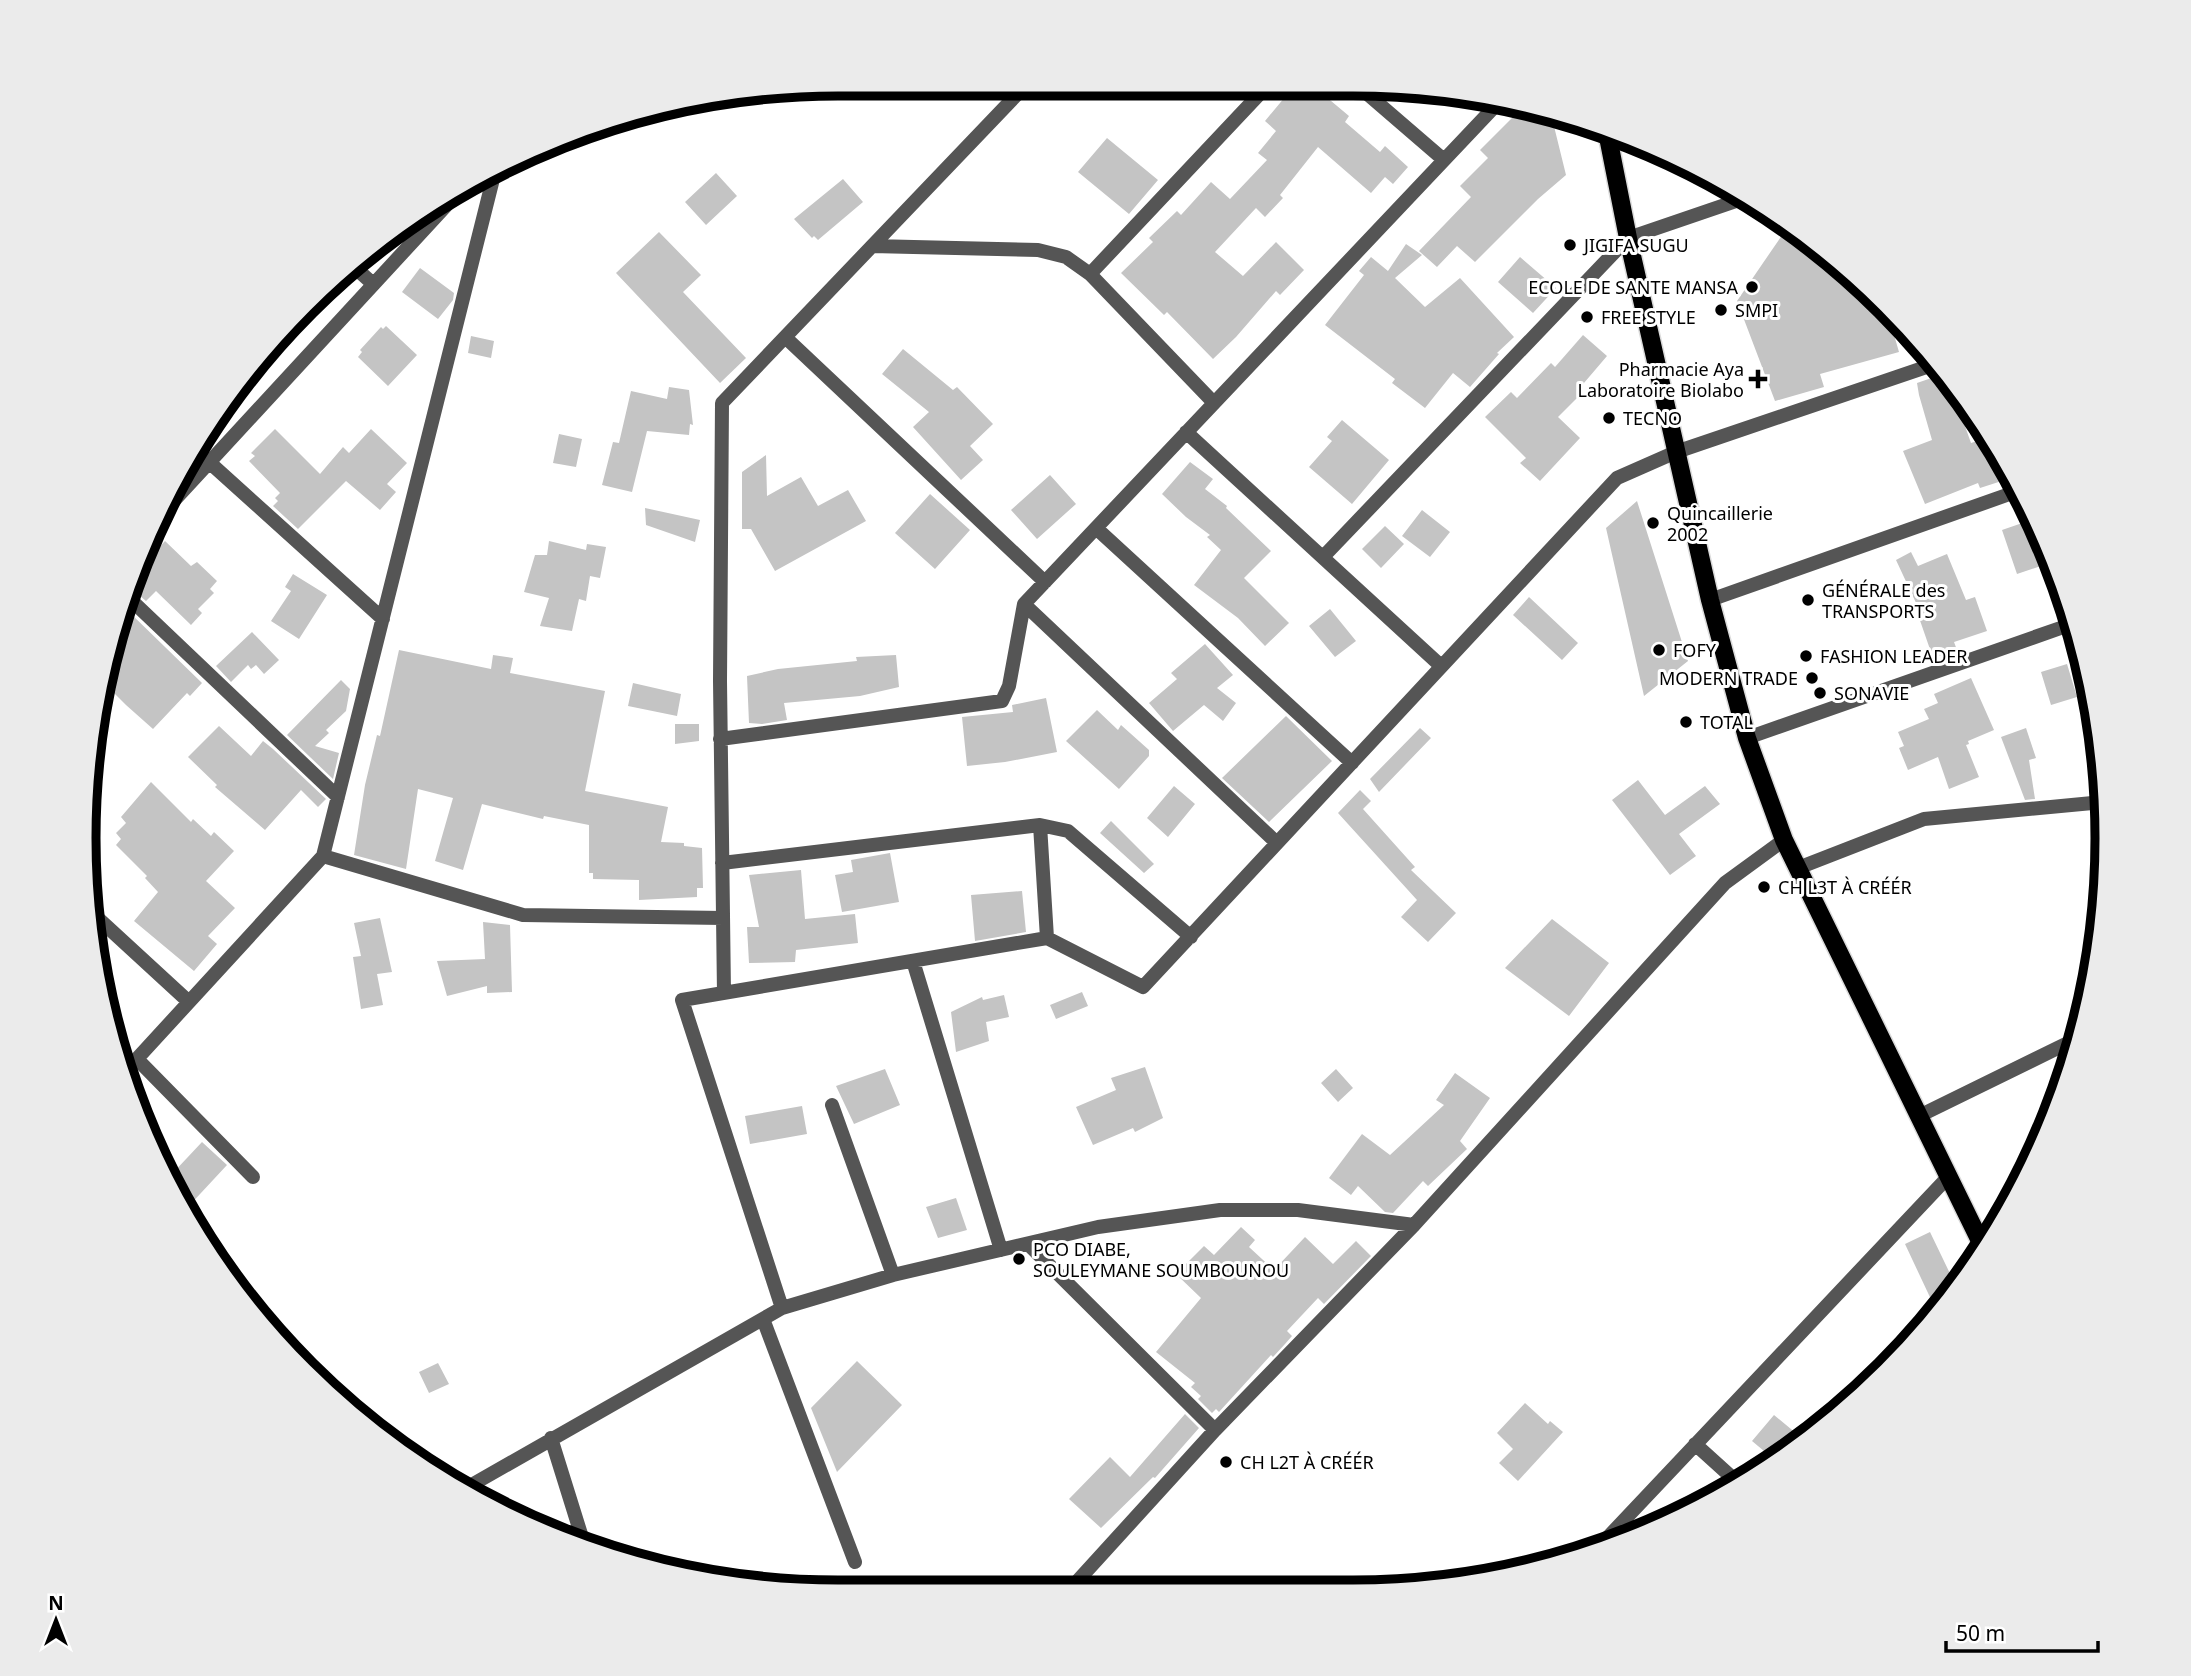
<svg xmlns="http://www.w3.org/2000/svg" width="2191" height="1676" font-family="'Noto Sans',sans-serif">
  <rect width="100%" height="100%" fill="#fff"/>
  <path fill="#c4c4c4" d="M1295,85H1312L1349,116L1345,122L1380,152L1385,146L1408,167L1393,184L1385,177L1371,193L1318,147L1280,195L1283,198L1265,217L1256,208L1215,252L1243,276L1276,242L1304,270L1280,295L1276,291L1236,337L1213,359L1167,312L1164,315L1121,273L1153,242L1149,238L1177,211L1181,215L1211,182L1230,199L1267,160L1258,153L1276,131L1265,121Z
    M1524,106L1550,110L1566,175L1538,199L1475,262L1457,246L1437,267L1419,251L1471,197L1460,186L1488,158L1480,150Z
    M1107,138L1158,180L1129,214L1078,172Z
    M716,173L737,196L706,225L685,202Z
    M843,179L863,202L818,240L814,236L812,238L794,219Z
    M1789,225L1885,304L1899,352L1820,374L1824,387L1775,401L1737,301Z
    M659,232L701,275L683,292L746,358L720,383L616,273Z
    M1406,244L1422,255L1395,278L1425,307L1460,278L1514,337L1497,353L1499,354L1470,387L1453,373L1425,408L1392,383L1395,379L1325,325L1364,275L1359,271L1371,257L1388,271Z
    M1520,257L1556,288L1533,313L1498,282Z
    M420,268L454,293L453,300L438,319L402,292Z
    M386,326L417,355L388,386L358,357L362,352L360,350L381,327L383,329Z
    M1583,335L1607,356L1578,390L1582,393L1558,417L1580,438L1540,481L1520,463L1526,458L1485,417L1511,392L1517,398L1551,363L1555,367Z
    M471,336L494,341L491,358L468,353Z
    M903,349L953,390L957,387L993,424L970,446L983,460L961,480L913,427L929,412L882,374Z
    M1943,374L1949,381L1971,443L1990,437L2011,478L1980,488L1978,483L1925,504L1903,451L1932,440L1919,395L1917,383Z
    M669,387L689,390L693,425L690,424L689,435L647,431L632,492L602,485L613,442L619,443L631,391L667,399Z
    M1342,420L1389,460L1352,504L1309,467L1332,441L1327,437Z
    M275,429L320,474L343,447L349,453L371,429L407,463L387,484L396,492L380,510L346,481L298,529L273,506L278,501L275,498L280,493L249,461L255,456L251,453Z
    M559,434L582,439L576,467L553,463Z
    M766,455L767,496L801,477L818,506L848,490L866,521L775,571L751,529H742V472Z
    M1190,462L1213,479L1205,489L1227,506L1226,508L1271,551L1244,578L1289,623L1265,646L1238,618L1194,585L1221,550L1207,537L1210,535L1186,517L1162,494Z
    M1050,475L1076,504L1037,539L1011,510Z
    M930,494L970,530L935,569L895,533Z
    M1637,501L1688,661L1644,696L1606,528Z
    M645,508L700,520L695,542L646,525Z
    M1422,510L1450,532L1430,557L1402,536Z
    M2031,520L2047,564L2017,574L2002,530Z
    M1385,526L1404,544L1381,568L1362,549Z
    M165,541L191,566L197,562L217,581L210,589L214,593L198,609L202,613L191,625L156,591L146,601L133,590L134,585L154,562L150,558Z
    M549,541L586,550L587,544L606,547L600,578L590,576L586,601L579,599L572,631L540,626L549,598L524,592L535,555H547Z
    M1911,552L1918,566L1947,554L1966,600L1975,597L1987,631L1954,642L1957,650L1933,658L1915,606L1917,605L1896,560Z
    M293,574L327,595L299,639L271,621L291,591L285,587Z
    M1529,597L1578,643L1562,660L1513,615Z
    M126,609L202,683L190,696L187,693L153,729L126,705L102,681Z
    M1330,609L1356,641L1335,657L1309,626Z
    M252,632L279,660L264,674L256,665L251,669L248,665L231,682L216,666Z
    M1205,644L1233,675L1217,688L1236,703L1223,721L1204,705L1173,731L1149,703L1177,679L1171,673Z
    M399,650L491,669L493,655L513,658L510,673L605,691L585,791L668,807L661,842L684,843V846L702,848L703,888H697V897L639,900V880L593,879V873H589V825L544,816L543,819L482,804L463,870L435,861L453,798L418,789L406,869L354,855L365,785L377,735L380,736Z
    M896,655L899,687L860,696L784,703L787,720L762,724L749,723L747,676L778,669L857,661L856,657Z
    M2067,664L2077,697L2051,705L2041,672Z
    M1971,678L1994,730L1968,741L1969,744L1966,745L1979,777L1949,789L1938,757L1908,770L1899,748L1904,746L1898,732L1929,719L1924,709L1938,703L1934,694Z
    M341,680L350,689L346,711L326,730L329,733L315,746L339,753L333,779L287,735Z
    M633,683L681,694L677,716L628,706Z
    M1046,698L1057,752L1005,762L967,766L962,717L1013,712L1012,705Z
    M1097,710L1118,730L1121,725L1149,750V756L1119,789L1066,741Z
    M1286,716L1332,761L1269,822L1222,778Z
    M675,724H699V741L675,744Z
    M219,726L251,756L263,741L273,749L326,799L318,807L301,790L265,830L215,787L217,785L188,757Z
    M1420,728L1431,738L1379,792L1370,779Z
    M2026,728L2036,758L2029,760L2035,799L2025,800L2001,737Z
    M1638,780L1665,815L1705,786L1720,804L1679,834L1696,856L1670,875L1612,800Z
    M151,782L191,822L193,819L211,836L214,832L234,851L206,881L235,908L208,936L217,944L194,971L134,921L158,892L145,878L147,876L116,845L121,839L116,833L126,823L121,817Z
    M1174,786L1195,804L1168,837L1147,818Z
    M1360,790L1371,801L1363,809L1415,867L1411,870L1456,913L1428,942L1401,917L1417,900L1338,813Z
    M1111,821L1154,864L1144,873L1100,833Z
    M890,853L899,902L842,912L835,875L853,872L851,860Z
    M801,870L805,919L855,914L858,943L796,950L795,962L749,963L747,927H759L749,875Z
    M1022,891L1026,932L975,941L971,895Z
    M380,918L392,972L377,974L383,1005L361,1009L353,957L361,956L354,923Z
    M1552,919L1609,963L1569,1016L1505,968Z
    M483,922L510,925L512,992L487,993V986L447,996L437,961L485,959Z
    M1082,992L1088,1006L1056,1019L1050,1005Z
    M1004,995L1009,1017L986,1022L989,1041L956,1052L951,1012L982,997L983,1000Z
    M1145,1067L1163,1118L1135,1132L1133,1128L1093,1145L1076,1107L1116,1090L1111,1078Z
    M885,1069L900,1105L854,1124L836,1086Z
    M1336,1069L1353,1088L1338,1102L1321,1083Z
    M1455,1073L1490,1098L1460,1141L1467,1149L1428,1186L1423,1181L1393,1213L1385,1212L1358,1186L1351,1195L1329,1178L1362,1134L1390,1155L1444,1105L1436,1100Z
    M802,1106L807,1134L750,1144L745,1116Z
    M202,1142L227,1165L187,1208L171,1175Z
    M956,1198L967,1230L938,1238L926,1207Z
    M1241,1227L1255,1240L1249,1247L1274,1270L1305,1237L1333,1264L1356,1241L1371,1256L1324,1304L1318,1298L1287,1331L1292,1336L1285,1344L1273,1357L1271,1355L1219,1412L1216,1409L1212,1413L1198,1399L1201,1396L1191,1387L1195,1383L1156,1352L1201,1298L1176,1274L1204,1246L1214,1255Z
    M1930,1232L1956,1286L1936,1310L1905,1244Z
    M857,1361L902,1405L837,1472L811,1408Z
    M438,1363L449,1384L429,1393L419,1372Z
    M1525,1403L1548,1424L1550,1421L1563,1432L1518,1481L1499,1463L1513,1449L1497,1433Z
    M1185,1414L1199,1428L1155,1478L1153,1477L1101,1528L1069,1499L1110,1457L1130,1477Z
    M1774,1415L1803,1439L1776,1461L1752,1441Z"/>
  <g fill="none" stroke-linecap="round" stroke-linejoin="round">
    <g stroke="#dbdbdb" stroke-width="21">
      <path id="primary" d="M1607,132L1628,238L1710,600L1747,738L1784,840L1984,1249"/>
    </g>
    <path stroke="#555" stroke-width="14" d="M1357,85L1444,160
      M872,246L1038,250L1066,257L1090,274L1214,403
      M351,264L372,283
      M1090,274L1268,85
      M785,337L1045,582
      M1186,432L1441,666
      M209,462L383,619
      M157,519L467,183
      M1096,528L1352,763
      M1323,557L1628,238L1748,197
      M130,599L338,797
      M1710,600L2018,491
      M1024,604L1277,843
      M1747,738L2072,624
      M720,739L1002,701L1009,686L1024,604L1499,102
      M1040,825L1047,938L1143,987L1617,478L1676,452L1935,364
      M323,856L523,915L723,918
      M722,863L1040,825L1068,831L1191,937
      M1798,868L1924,819L2103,802
      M90,911L189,1002
      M913,961L1001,1250
      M724,993L720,681L722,403L1026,85
      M137,1059L253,1177
      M123,1074L323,856L494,175L492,172
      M832,1105L893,1275
      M1919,1116L2076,1039
      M1028,1244L1215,1430
      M782,1308L682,1000L1047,938
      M763,1319L855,1562
      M551,1438L585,1547
      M1695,1444L1737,1482
      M461,1491L782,1308L893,1275L1098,1227L1220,1210H1298L1414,1225L1725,883L1784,840
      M1593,1553L1949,1176
      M1073,1586L1215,1430L1414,1225"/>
    <use href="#primary" stroke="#000" stroke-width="18"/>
  </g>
  <g fill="#000" stroke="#fff" stroke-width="2.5">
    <circle cx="1570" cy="245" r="7"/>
    <circle cx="1752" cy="287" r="7"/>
    <circle cx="1721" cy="310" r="7"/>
    <circle cx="1587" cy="317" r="7"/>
    <path d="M1754.5 368.5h7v7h7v7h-7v7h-7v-7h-7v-7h7z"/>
    <circle cx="1609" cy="418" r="7"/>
    <circle cx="1653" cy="523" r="7"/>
    <circle cx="1808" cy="600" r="7"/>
    <circle cx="1659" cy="650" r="7"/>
    <circle cx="1806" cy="656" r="7"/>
    <circle cx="1812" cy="678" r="7"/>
    <circle cx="1820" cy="693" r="7"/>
    <circle cx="1686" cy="722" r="7"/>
    <circle cx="1764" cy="887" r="7"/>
    <circle cx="1019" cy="1259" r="7"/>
    <circle cx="1226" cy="1462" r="7"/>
  </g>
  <g text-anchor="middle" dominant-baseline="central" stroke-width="6" stroke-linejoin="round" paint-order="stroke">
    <g font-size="18" fill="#000" stroke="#fff" text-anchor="start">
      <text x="1584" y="245">JIGIFA SUGU</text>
      <text x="1738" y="287" text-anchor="end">ECOLE DE SANTE MANSA</text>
      <text x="1735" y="310">SMPI</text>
      <text x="1601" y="317">FREE STYLE</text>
      <text x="1744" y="369" text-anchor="end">Pharmacie Aya<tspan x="1744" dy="21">Laboratoire Biolabo</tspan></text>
      <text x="1623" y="418">TECNO</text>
      <text x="1667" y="513">Quincaillerie<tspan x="1667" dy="21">2002</tspan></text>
      <text x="1822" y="590">GÉNÉRALE des<tspan x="1822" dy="21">TRANSPORTS</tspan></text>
      <text x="1673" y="650">FOFY</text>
      <text x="1820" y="656">FASHION LEADER</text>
      <text x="1798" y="678" text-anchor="end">MODERN TRADE</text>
      <text x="1834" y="693">SONAVIE</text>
      <text x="1700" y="722">TOTAL</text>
      <text x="1778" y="887">CH L3T À CRÉÉR</text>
      <text x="1033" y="1249">PCO DIABE,<tspan x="1033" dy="21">SOULEYMANE SOUMBOUNOU</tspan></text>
      <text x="1240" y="1462">CH L2T À CRÉÉR</text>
    </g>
  </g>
  <path d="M0 0H2191V1676H0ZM838 96H1353A742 742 0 0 1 2095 838V838A742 742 0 0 1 1353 1580H838A742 742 0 0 1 96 838V838A742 742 0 0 1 838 96Z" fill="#ebebeb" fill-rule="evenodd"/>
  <path fill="none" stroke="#000" stroke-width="9" d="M838 96H1353A742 742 0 0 1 2095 838V838A742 742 0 0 1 1353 1580H838A742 742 0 0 1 96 838V838A742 742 0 0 1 838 96Z"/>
  <g transform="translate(56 1620)" stroke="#ffffff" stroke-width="5" paint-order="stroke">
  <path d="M0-5L12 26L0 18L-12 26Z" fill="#000000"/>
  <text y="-10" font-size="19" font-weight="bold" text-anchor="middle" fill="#000000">N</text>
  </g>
  <path d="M1946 1641v10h152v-10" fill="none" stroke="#000000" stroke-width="3.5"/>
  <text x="1956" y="1641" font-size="21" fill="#000000" stroke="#ffffff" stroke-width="5" paint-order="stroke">50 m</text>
</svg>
